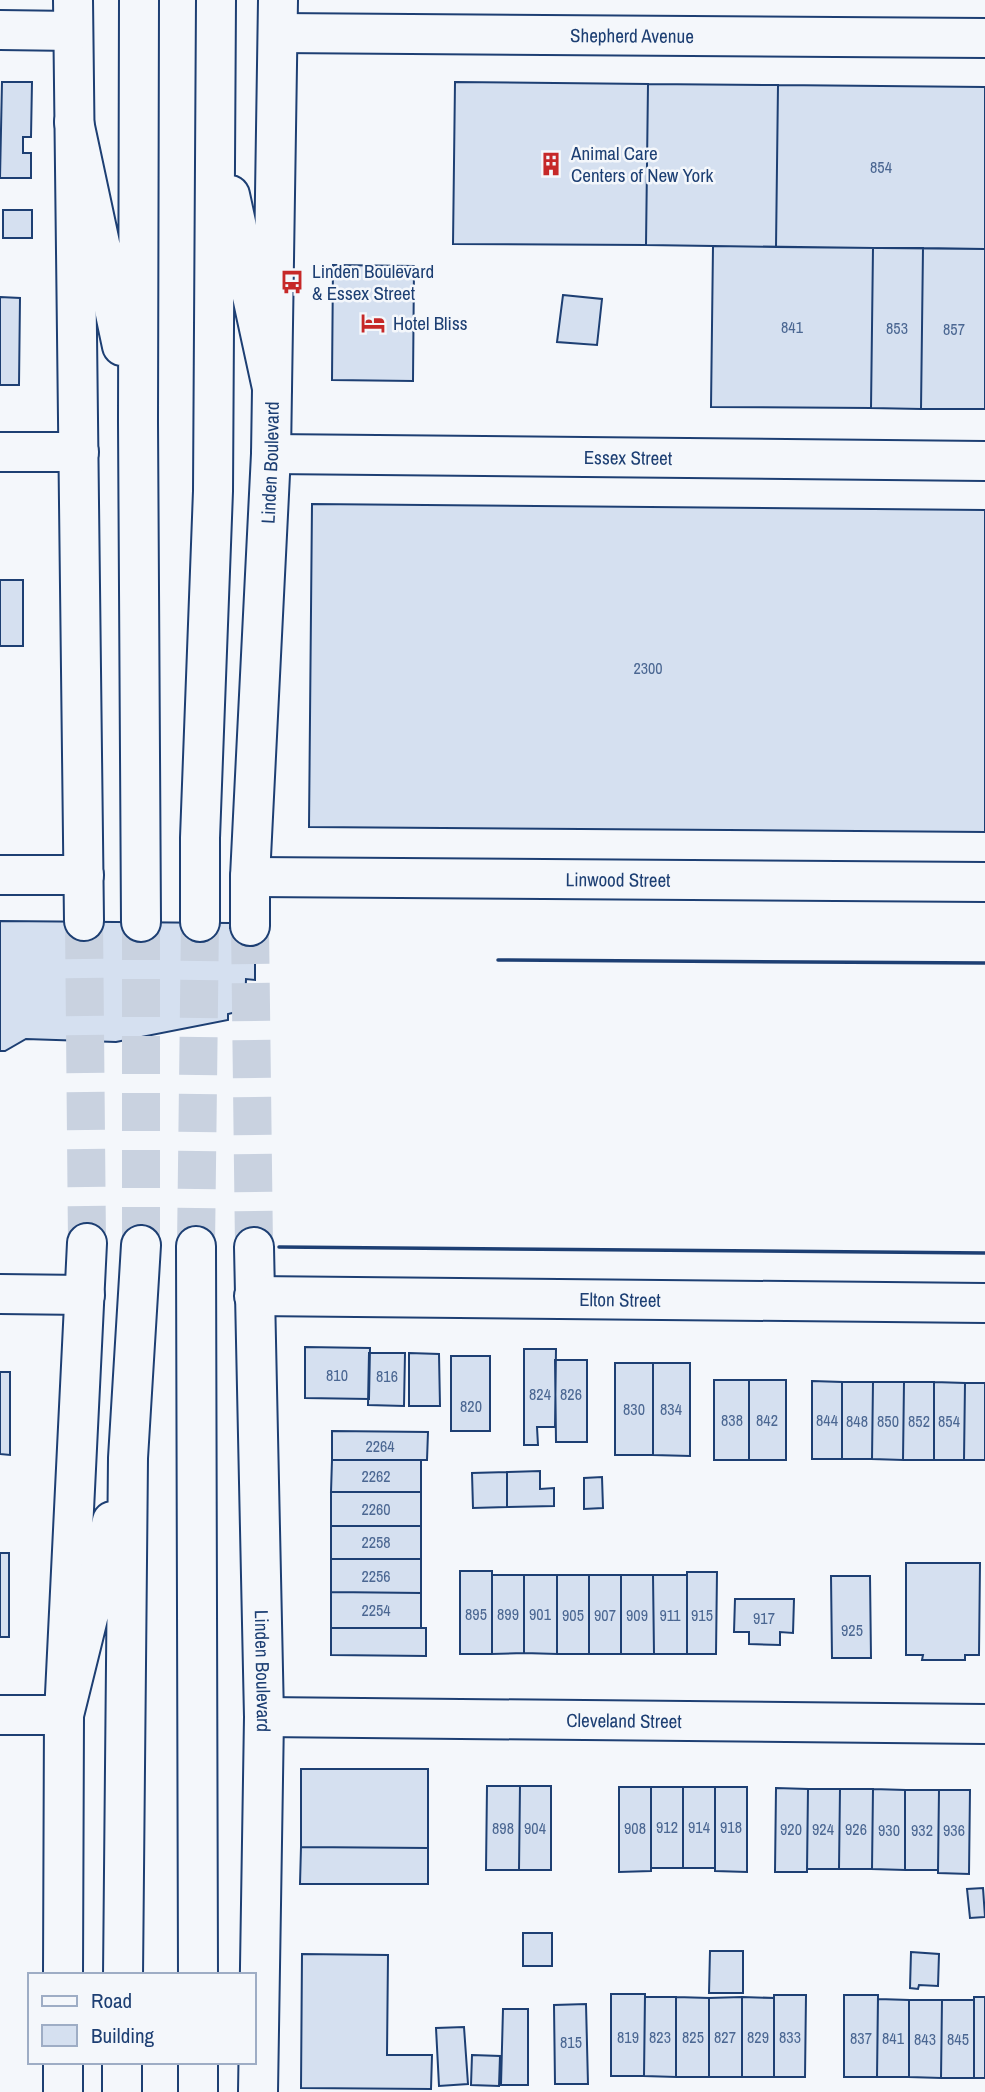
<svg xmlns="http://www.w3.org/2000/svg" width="985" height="2092" font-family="'Archivo Narrow',sans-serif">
  <rect width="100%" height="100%" fill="#f4f7fb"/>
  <path fill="#d5e0f0" stroke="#1d3f73" stroke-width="2" d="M2,82H32L31,137H23V153H31V178H0Z
    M455,82L648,84L646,245L453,244Z
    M648,84L778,85L776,247L646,245Z
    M778,85L985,87V249L776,247Z
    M3,210H32V238H3Z
    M713,246L873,248L871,408L711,407Z
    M873,248H923L921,409L871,408Z
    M923,248L985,249V409H921Z
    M333,265L414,266L413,381L332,380Z
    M563,295L602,299L597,345L557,342Z
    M0,297L20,298L19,385H0Z
    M312,504L985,510V832L309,827Z
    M0,580H23V646H0Z
    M0,921L230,923V928L255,927V980L246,979L245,1010L228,1014V1020L116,1042L26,1039L5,1051H0Z
    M305,1347L370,1348L369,1399L305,1398Z
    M524,1349H556L555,1427H537L538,1445H524Z
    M369,1353H405L404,1406L368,1405Z
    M409,1353L439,1354L440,1406H409Z
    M451,1356H490V1431H451Z
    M555,1360H587V1442H556Z
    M615,1363H653V1455H615Z
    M653,1363H690V1456L653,1455Z
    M0,1372H10V1455L0,1454Z
    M714,1380H749V1460H714Z
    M749,1380H786V1460H749Z
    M812,1381L842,1382V1459H812Z
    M842,1382H873L872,1459H842Z
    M873,1382H904L903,1460L872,1459Z
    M904,1382H934V1460H903Z
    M934,1382L965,1383L964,1460H934Z
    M965,1383H985V1460H964Z
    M332,1431L428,1432L427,1460H332Z
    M332,1460H421V1492H331Z
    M540,1471V1489L554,1488V1506L507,1507V1472Z
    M507,1472V1507L473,1508L472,1473Z
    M602,1477L603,1508L584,1509V1478Z
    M331,1492H421V1526H331Z
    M331,1526H421V1559H331Z
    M0,1553H9V1637H0Z
    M331,1559H421V1593L331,1592Z
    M906,1563H980L979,1655H965V1660H922L923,1655H906Z
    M460,1571H492V1654H460Z
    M687,1572H717L716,1654H687Z
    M492,1575H524V1653L492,1654Z
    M524,1575H557V1654L524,1653Z
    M557,1575H589V1654H557Z
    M589,1575H621V1654H589Z
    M621,1575H653L654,1654H621Z
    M653,1575H687V1654H654Z
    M831,1576H870L871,1658H832Z
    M331,1592L421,1593V1628H331Z
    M735,1599H794L793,1633L780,1632V1645L749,1644V1632H734Z
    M331,1628H426V1656L331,1655Z
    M301,1769H428V1848L301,1847Z
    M487,1786H520L519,1870H486Z
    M520,1786H551V1870H519Z
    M619,1787H651V1871L619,1872Z
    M651,1787H683V1868H651Z
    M683,1787H715V1868H683Z
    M715,1787H747V1872L715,1871Z
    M776,1788L808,1789L807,1872H775Z
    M808,1789H840L839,1869H807Z
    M840,1789H873L872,1869H839Z
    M873,1789L905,1790V1870L872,1869Z
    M905,1790H939L938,1870H905Z
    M939,1790H970L969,1874L938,1873Z
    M301,1847L428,1848V1884H300Z
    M983,1888L985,1917L970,1918L967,1889Z
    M523,1933H552V1966H523Z
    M710,1951H743V1993H709Z
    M911,1952L939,1954L938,1986L919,1985L918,1989L910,1988Z
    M302,1954L388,1955L387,2055H432L431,2089L301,2088Z
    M611,1994H645L644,2076H611Z
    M774,1995H806L805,2077H774Z
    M844,1995H878L877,2077H844Z
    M645,1997H676V2077L644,2076Z
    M676,1997L709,1998V2077H676Z
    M742,1997V2077H709V1998Z
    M742,1997L774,1998V2077H742Z
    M974,1997H985V2078H974Z
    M878,1999L909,2000V2077H877Z
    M909,2000H942L941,2078L909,2077Z
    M942,2000H974V2078H941Z
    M586,2004L588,2084H555L554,2005Z
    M503,2009H528V2085H501Z
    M464,2027L468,2084L439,2086L436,2028Z
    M472,2055L500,2056L499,2086L471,2085Z"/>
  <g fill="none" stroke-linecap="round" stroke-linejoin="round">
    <path stroke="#c9d2e0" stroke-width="38" stroke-dasharray="38 19" stroke-linecap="butt" d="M84,921L87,1243
      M250,926L254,1247"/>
    <path stroke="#c9d2e0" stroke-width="38" stroke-dasharray="38 19" stroke-linecap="butt" d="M141,1245V922
      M196,1246L200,922"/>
    <g stroke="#1d3f73" stroke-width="42">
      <g id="minor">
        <path d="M73,0L84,921"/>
        <path d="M0,30L73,31"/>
        <path id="s1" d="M278,33L985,38"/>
        <path d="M0,452H79"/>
        <path id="s2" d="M271,454L985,461"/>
        <path d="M0,875H84"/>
        <path id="s3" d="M250,877L985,882"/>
        <path id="s4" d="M250,926V877L271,454L278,0"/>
        <path id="s5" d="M254,1247L264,1717L258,2092"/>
        <path d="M0,1294L85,1295"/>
        <path id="s6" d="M254,1296L985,1303"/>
        <path d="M0,1715H64"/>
        <path id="s7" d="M264,1717L985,1724"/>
        <path d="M63,1975L64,1715L87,1243"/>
        <path d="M63,2092V2062"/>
      </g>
    </g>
    <g stroke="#1d3f73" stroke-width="42">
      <path id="highway" d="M139,0L138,422L141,922
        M74,122L122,346
        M230,195L272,388
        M200,922V838L213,491L216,0
        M196,1246L198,1975
        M64,1715L112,1521
        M123,1975L128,1458L141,1245
        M122,2092V2062
        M198,2092V2062"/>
    </g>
    <use href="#minor" stroke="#f4f7fb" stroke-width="38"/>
    <use href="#highway" stroke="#f4f7fb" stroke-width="38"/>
    <path stroke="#1d3f73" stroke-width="3.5" d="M498,960L985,963
      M279,1247L985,1253"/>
  </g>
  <defs>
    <g id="building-bare" transform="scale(1.89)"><path d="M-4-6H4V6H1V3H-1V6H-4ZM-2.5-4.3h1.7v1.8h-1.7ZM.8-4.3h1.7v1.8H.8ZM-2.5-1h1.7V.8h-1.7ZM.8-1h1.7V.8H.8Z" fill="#c62828" stroke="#f4f7fb" stroke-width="2.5" paint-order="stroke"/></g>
    <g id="bus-bare" transform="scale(1.89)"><path d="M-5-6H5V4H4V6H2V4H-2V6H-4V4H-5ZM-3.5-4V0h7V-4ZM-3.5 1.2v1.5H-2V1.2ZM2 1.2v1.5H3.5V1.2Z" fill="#c62828" stroke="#f4f7fb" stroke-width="2.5" paint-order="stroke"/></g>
    <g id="hotel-bare" transform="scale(1.89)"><path d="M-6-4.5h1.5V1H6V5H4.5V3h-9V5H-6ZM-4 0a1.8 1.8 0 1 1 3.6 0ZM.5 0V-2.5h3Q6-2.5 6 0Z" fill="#c62828" stroke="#f4f7fb" stroke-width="2.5" paint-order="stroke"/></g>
  </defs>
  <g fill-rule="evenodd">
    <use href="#building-bare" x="551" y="164"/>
    <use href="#bus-bare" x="292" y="282"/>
    <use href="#hotel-bare" x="373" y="323"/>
  </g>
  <g text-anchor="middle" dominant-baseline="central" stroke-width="5" stroke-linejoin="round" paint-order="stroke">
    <g font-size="16" fill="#4b6792">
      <text x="881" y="167">854</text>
      <text x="792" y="327">841</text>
      <text x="897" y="328">853</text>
      <text x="954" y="329">857</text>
      <text x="648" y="668">2300</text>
      <text x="337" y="1375">810</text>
      <text x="387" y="1376">816</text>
      <text x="540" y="1394">824</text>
      <text x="571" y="1394">826</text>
      <text x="471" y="1406">820</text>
      <text x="634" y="1409">830</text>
      <text x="671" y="1409">834</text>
      <text x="732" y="1420">838</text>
      <text x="767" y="1420">842</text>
      <text x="827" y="1420">844</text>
      <text x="857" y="1421">848</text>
      <text x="888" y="1421">850</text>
      <text x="919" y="1421">852</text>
      <text x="949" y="1421">854</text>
      <text x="380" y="1446">2264</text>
      <text x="376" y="1476">2262</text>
      <text x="376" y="1509">2260</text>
      <text x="376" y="1542">2258</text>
      <text x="376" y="1576">2256</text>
      <text x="376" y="1610">2254</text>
      <text x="476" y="1614">895</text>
      <text x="508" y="1614">899</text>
      <text x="540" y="1614">901</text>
      <text x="573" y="1615">905</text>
      <text x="605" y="1615">907</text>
      <text x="637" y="1615">909</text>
      <text x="670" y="1615">911</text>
      <text x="702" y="1615">915</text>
      <text x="764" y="1618">917</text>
      <text x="852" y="1630">925</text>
      <text x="667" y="1827">912</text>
      <text x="699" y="1827">914</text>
      <text x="731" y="1827">918</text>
      <text x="503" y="1828">898</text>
      <text x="535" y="1828">904</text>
      <text x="635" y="1828">908</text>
      <text x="791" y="1829">920</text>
      <text x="823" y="1829">924</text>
      <text x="856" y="1829">926</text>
      <text x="889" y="1830">930</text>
      <text x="922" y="1830">932</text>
      <text x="954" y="1830">936</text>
      <text x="628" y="2037">819</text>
      <text x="660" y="2037">823</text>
      <text x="693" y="2037">825</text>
      <text x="725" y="2037">827</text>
      <text x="758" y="2037">829</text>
      <text x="790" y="2037">833</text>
      <text x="861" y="2038">837</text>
      <text x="893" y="2038">841</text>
      <text x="925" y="2039">843</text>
      <text x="958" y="2039">845</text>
      <text x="571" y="2042">815</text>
    </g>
    <g font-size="19" fill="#1d3f73" stroke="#f4f7fb">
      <text stroke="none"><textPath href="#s1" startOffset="354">Shepherd Avenue</textPath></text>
      <text stroke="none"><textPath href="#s2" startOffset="357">Essex Street</textPath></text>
      <text stroke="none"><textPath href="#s4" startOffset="464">Linden Boulevard</textPath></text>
      <text stroke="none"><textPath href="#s3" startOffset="368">Linwood Street</textPath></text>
      <text stroke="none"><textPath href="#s6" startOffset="366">Elton Street</textPath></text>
      <text stroke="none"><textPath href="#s5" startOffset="424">Linden Boulevard</textPath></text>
      <text stroke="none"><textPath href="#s7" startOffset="360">Cleveland Street</textPath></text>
    </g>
    <g font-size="19" fill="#1d3f73" stroke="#f4f7fb" text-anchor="start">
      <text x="571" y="153">Animal Care<tspan x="571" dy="22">Centers of New York</tspan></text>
      <text x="312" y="271">Linden Boulevard<tspan x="312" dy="22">&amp; Essex Street</tspan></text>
      <text x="393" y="323">Hotel Bliss</text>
    </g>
  </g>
  <rect x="28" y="1973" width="228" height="91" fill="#f4f7fb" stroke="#9eadc5" stroke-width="2"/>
  <rect x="42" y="1996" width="35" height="10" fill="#f4f7fb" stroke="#9eadc5" stroke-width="2"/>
  <text x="91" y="2008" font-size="21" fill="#1d3f73">Road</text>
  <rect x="42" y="2025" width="35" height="21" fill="#d5e0f0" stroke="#9eadc5" stroke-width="2"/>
  <text x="91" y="2043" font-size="21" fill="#1d3f73">Building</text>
</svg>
